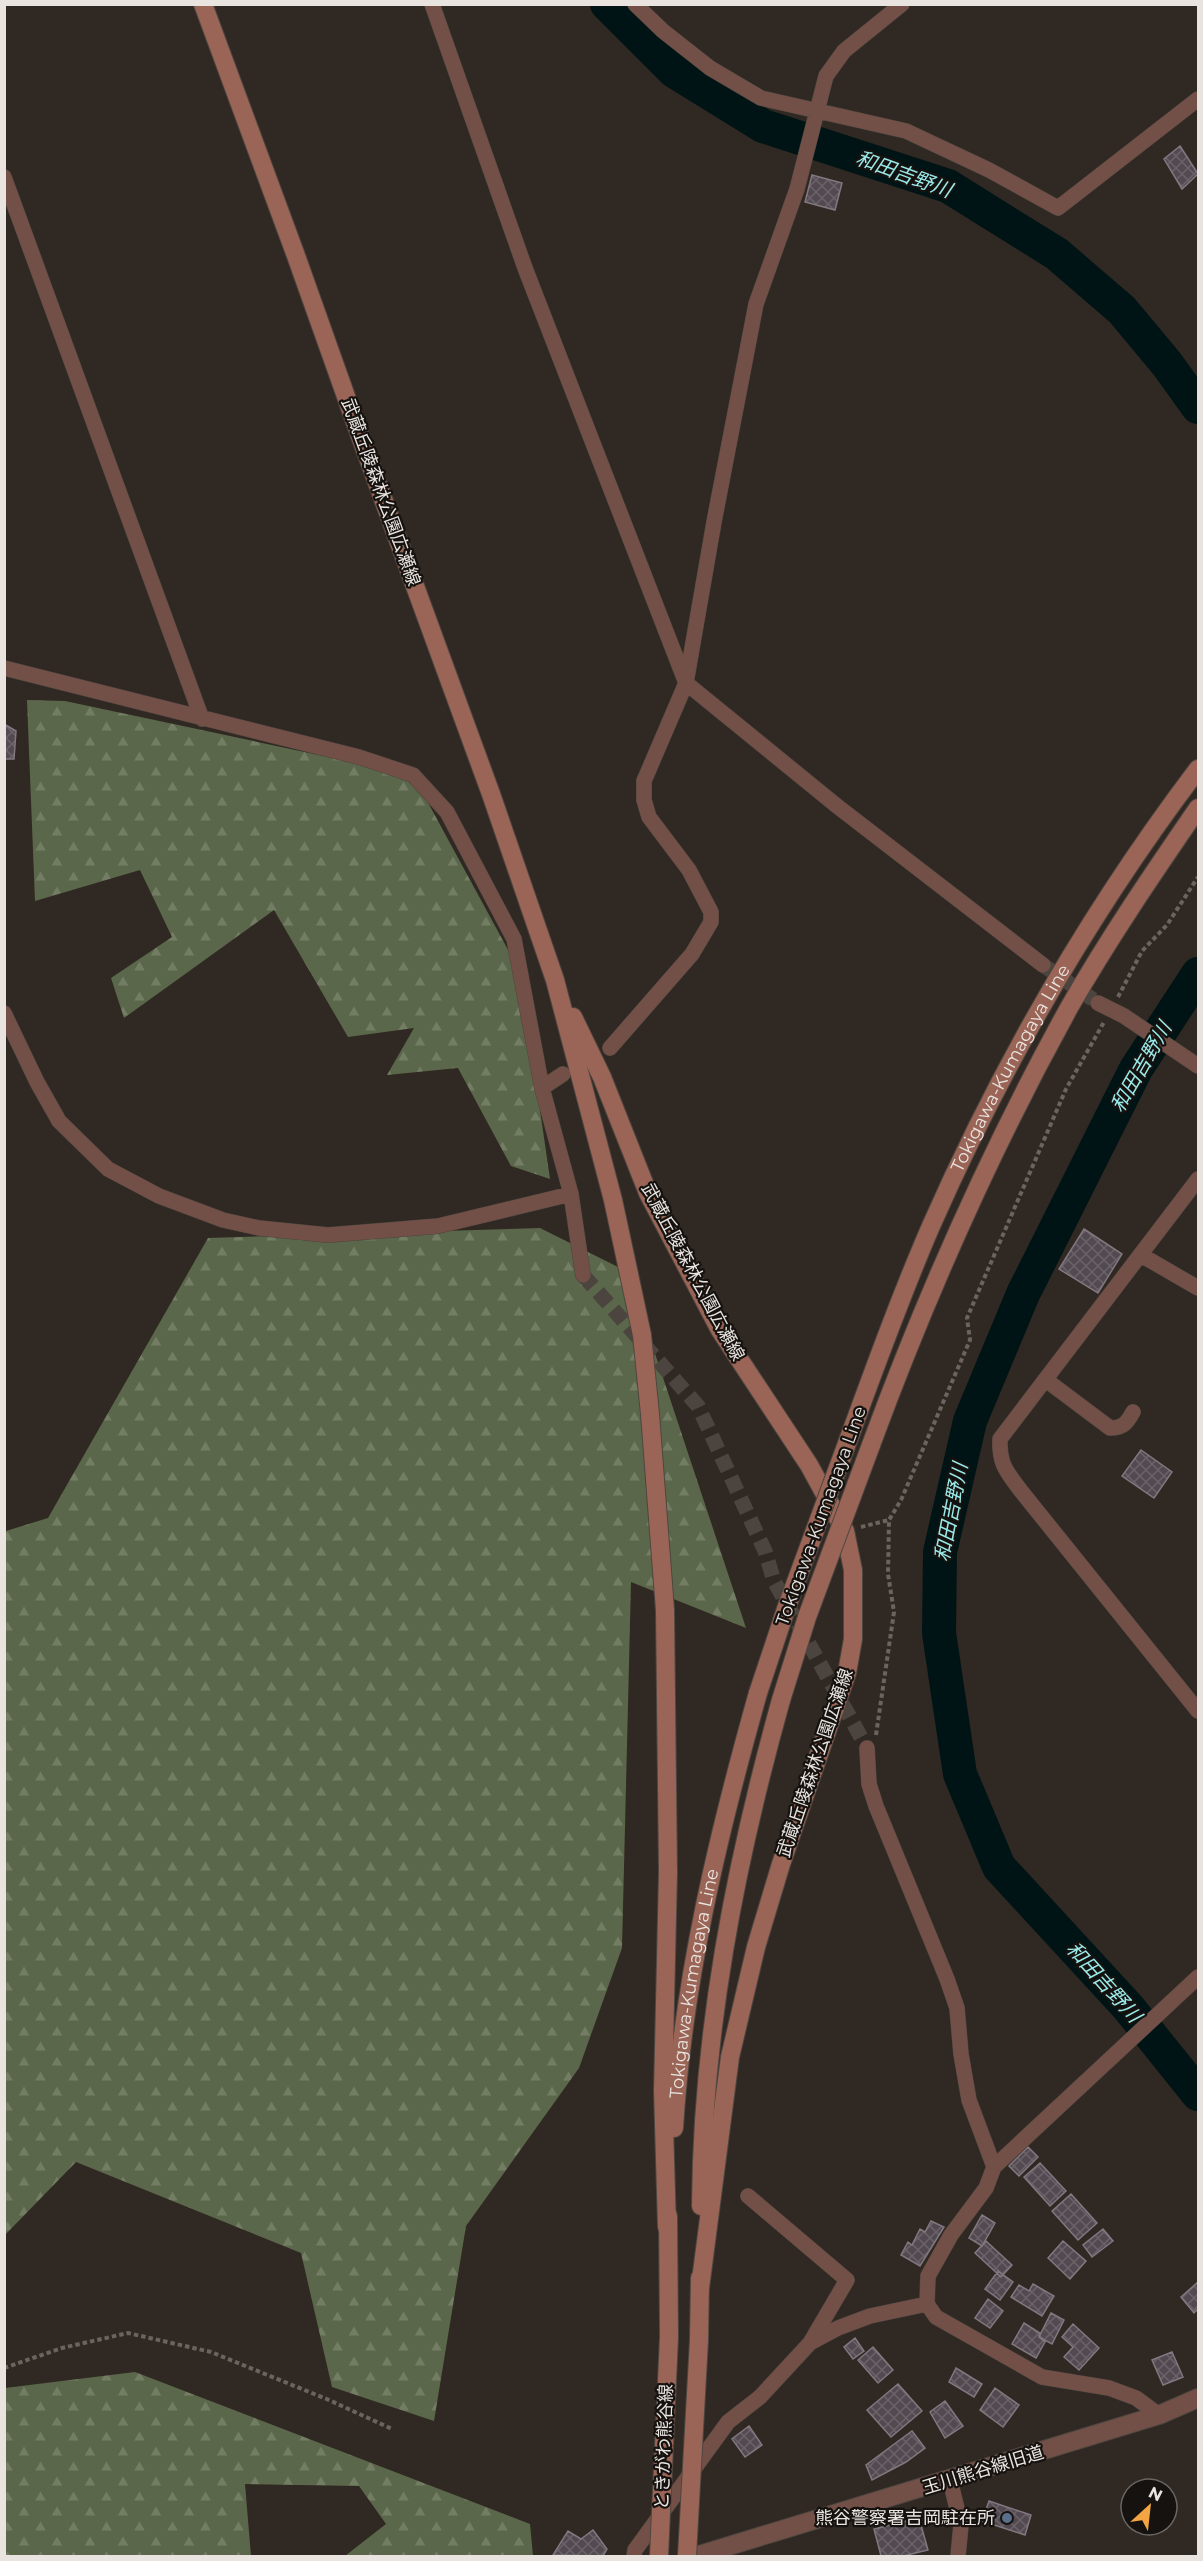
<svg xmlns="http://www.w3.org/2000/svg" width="1203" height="2561" font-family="Montserrat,'Noto Sans JP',sans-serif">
  <defs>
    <pattern id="forest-firs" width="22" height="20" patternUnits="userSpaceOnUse" patternTransform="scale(1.5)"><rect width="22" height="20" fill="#5b674a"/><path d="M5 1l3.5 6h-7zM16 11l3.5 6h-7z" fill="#737d64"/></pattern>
    <pattern id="building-cross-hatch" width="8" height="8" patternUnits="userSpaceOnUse" patternTransform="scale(1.5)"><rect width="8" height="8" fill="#524951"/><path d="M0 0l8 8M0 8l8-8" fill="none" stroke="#6b636a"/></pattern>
  </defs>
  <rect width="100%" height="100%" fill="#302822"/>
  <path fill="url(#forest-firs)" d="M27,700L65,701L413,775L520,972L550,1179L511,1166L458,1068L387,1075L414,1028L348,1037L274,910L124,1018L111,978L172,937L140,870L35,901Z
    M540,1228L628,1272L746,1628L631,1582L622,1948L579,2068L466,2226L434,2421L332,2387L301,2253L76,2162L5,2235L4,1528L6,1531L48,1518L208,1238Z
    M135,2372L530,2524L533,2556H345L386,2524L359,2486L245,2484L251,2556H5V2388Z"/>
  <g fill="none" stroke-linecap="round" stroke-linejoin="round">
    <path stroke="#011415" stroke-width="34" d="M607,4L674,71L763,126L948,186L1057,254L1122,310L1167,364L1198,407
      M1198,974L1136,1069L1023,1294L970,1421L940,1552L939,1633L960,1774L999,1867L1128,2007L1198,2094"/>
  </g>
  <path fill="url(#building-cross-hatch)" stroke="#817880" stroke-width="1.5" d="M1180,146L1198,174L1182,189L1164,159Z
    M812,175L842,183L835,210L805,202Z
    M4,724L16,731L14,759H4Z
    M1084,1229L1122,1254L1098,1293L1059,1269Z
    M1141,1450L1172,1472L1154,1498L1122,1476Z
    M1028,2147L1038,2157L1019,2176L1009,2166Z
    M1040,2163L1066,2191L1050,2206L1024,2177Z
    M1071,2194L1097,2223L1078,2240L1052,2211Z
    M982,2215L995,2223L982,2246L969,2238Z
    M931,2221L944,2227L920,2266L901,2255L908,2242L912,2245L920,2229L925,2232Z
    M1103,2229L1113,2241L1092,2257L1083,2245Z
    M986,2241L1012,2265L1001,2277L975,2253Z
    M1063,2241L1086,2261L1070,2279L1048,2258Z
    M998,2271L1013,2282L1000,2300L985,2289Z
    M1198,2282V2309L1194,2313L1181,2297Z
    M1033,2284L1054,2296L1042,2316L1011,2297L1019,2285L1029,2291Z
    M988,2299L1003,2311L990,2328L975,2318Z
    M1051,2313L1064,2320L1052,2344L1039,2337Z
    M1024,2323L1040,2333L1039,2337L1045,2342L1036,2358L1012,2344Z
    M1073,2324L1099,2348L1079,2370L1064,2357L1073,2347L1062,2337Z
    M855,2338L864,2351L853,2359L844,2347Z
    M873,2347L893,2370L878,2383L858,2360Z
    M1172,2352L1183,2377L1163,2385L1152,2360Z
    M956,2368L982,2384L974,2397L949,2382Z
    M898,2384L922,2411L891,2437L867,2410Z
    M995,2388L1019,2405L1003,2427L980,2410Z
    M945,2401L963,2426L945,2438L930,2412Z
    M749,2426L762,2445L745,2457L732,2439Z
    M912,2431L925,2448L906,2462L872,2480L866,2465Z
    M989,2501L1031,2515L1025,2535L982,2521Z
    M919,2518L928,2550L903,2556H881L874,2529Z
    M593,2530L607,2549L603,2556L553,2555L568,2531L581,2539Z"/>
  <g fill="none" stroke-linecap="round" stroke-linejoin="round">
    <path stroke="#4c443e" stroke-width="15" stroke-dasharray="15 8" stroke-linecap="butt" d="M1043,965L1098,1003
      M583,1275L698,1406L765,1551L774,1581L867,1748"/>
    <g stroke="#4e4640" stroke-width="16">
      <path id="minor" d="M432,4L525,268L686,683L837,806L1043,965
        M635,4L663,31L710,68L761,98L906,131L989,170L1058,208L1198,99
        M4,177L202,719
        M4,668L359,757L413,775L447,812L514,939L542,1088L571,1194L583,1275
        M1098,1003L1124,1016L1198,1066
        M4,1013L37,1082L59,1121L108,1169L159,1196L223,1220L259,1228L328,1235L438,1226L571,1194
        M610,1048L692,954L711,922V912L689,870L649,817L644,800V781L686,683L714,522L756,304L797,189L826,76L844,51L902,4
        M542,1088L563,1074
        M1198,1179L1000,1439C999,1465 1007,1472 1021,1491L1198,1711
        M1141,1255L1198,1288
        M1046,1380L1110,1428C1123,1428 1127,1423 1133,1412
        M867,1748L869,1784L876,1806L947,1979L957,2008L961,2054L969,2100L994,2167
        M748,2196L847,2280L810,2343
        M1159,2415L1136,2398L1109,2388L1042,2377L936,2317L927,2304L928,2276L951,2235L986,2188L994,2167L1198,1977
        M950,2480L961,2525L958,2556
        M634,2556L635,2550L728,2422L760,2397L810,2343L838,2328L870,2316L927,2304"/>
    </g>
    <g stroke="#4e4640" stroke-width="20">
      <path id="tertiary" d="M696,2556L1159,2415L1198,2398"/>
    </g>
    <g stroke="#4e4640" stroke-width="20">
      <g id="secondary">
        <path d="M203,4L295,253L359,433L491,794L555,980L613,1200L627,1265L642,1335L650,1414L665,1610L668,1872L663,2091L667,2227"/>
        <path d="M573,1017L602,1077L648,1193L720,1330L809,1465L845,1531L853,1570V1639L847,1673L781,1864L756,1947L730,2057L700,2288"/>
        <path id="s1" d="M849,1438C875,1367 901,1295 931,1226C1002,1065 1092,909 1198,769"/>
        <path d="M871,1445C927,1293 992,1147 1070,1006C1109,938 1154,872 1198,808"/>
        <path id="s2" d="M674,2128C683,1980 718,1835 758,1693"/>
        <path d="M701,2206C702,2033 735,1865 781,1700"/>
        <path d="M668,2216L669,2337"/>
        <path d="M699,2340L700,2278"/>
      </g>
    </g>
    <path stroke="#6b645e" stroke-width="4" stroke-dasharray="4.5 3" stroke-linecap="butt" d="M1118,997L1142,951L1167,925L1198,877
      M861,1527L889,1520
      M876,1735L894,1612L888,1574L889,1520L901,1500L970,1340L967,1318L1066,1089L1104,1022
      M4,2368L62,2348L128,2333L211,2352L329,2400L392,2429"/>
    <use href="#minor" stroke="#725047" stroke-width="15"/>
    <use href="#tertiary" stroke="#725047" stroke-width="18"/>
    <use href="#secondary" stroke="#9a6556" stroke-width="18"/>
    <g stroke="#4e4640" stroke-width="20" stroke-linecap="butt">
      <path id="secondary-bridge" d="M758,1693L786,1609L849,1438
        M781,1700L807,1617L871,1445
        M659,2556L669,2337
        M687,2556L699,2340"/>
    </g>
    <use href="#secondary-bridge" stroke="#9a6556" stroke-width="18"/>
  </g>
  <circle fill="#5c6f8a" stroke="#15120f" stroke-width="2" cx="1007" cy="2518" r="6"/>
  <g text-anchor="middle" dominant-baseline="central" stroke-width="4.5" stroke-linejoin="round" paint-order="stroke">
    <g font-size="18" fill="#e9e4e0" stroke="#15120f">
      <text transform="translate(381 492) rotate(70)">武蔵丘陵森林公園広瀬線</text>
      <text stroke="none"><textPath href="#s1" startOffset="404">Tokigawa-Kumagaya Line</textPath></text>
      <text transform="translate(693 1272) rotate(62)">武蔵丘陵森林公園広瀬線</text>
      <text transform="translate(821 1516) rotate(-70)">Tokigawa-Kumagaya Line</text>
      <text transform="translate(815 1763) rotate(-71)">武蔵丘陵森林公園広瀬線</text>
      <text stroke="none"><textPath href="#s2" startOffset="146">Tokigawa-Kumagaya Line</textPath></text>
      <text transform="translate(664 2447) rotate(-88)">ときがわ熊谷線</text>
      <text transform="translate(983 2470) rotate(-17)">玉川熊谷線旧道</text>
    </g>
    <g font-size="18" fill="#e9e4e0" stroke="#15120f" text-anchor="end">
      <text x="995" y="2518">熊谷警察署吉岡駐在所</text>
    </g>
    <g font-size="20" font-style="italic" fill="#9aeaea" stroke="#15120f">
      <text transform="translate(904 174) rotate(20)">和田吉野川</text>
      <text transform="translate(1141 1067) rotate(-60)">和田吉野川</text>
      <text transform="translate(951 1512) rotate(-79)">和田吉野川</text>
      <text transform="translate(1104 1982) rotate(48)">和田吉野川</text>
    </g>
  </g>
  <rect width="1203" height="2561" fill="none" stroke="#e9e4e0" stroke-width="12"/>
  <g transform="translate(1149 2507) rotate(27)"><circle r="28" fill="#15120f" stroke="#6a6663" stroke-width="1.5"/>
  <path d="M0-4.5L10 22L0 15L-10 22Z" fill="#f3a443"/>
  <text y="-9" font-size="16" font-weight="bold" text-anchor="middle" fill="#e9e4e0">N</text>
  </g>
</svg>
